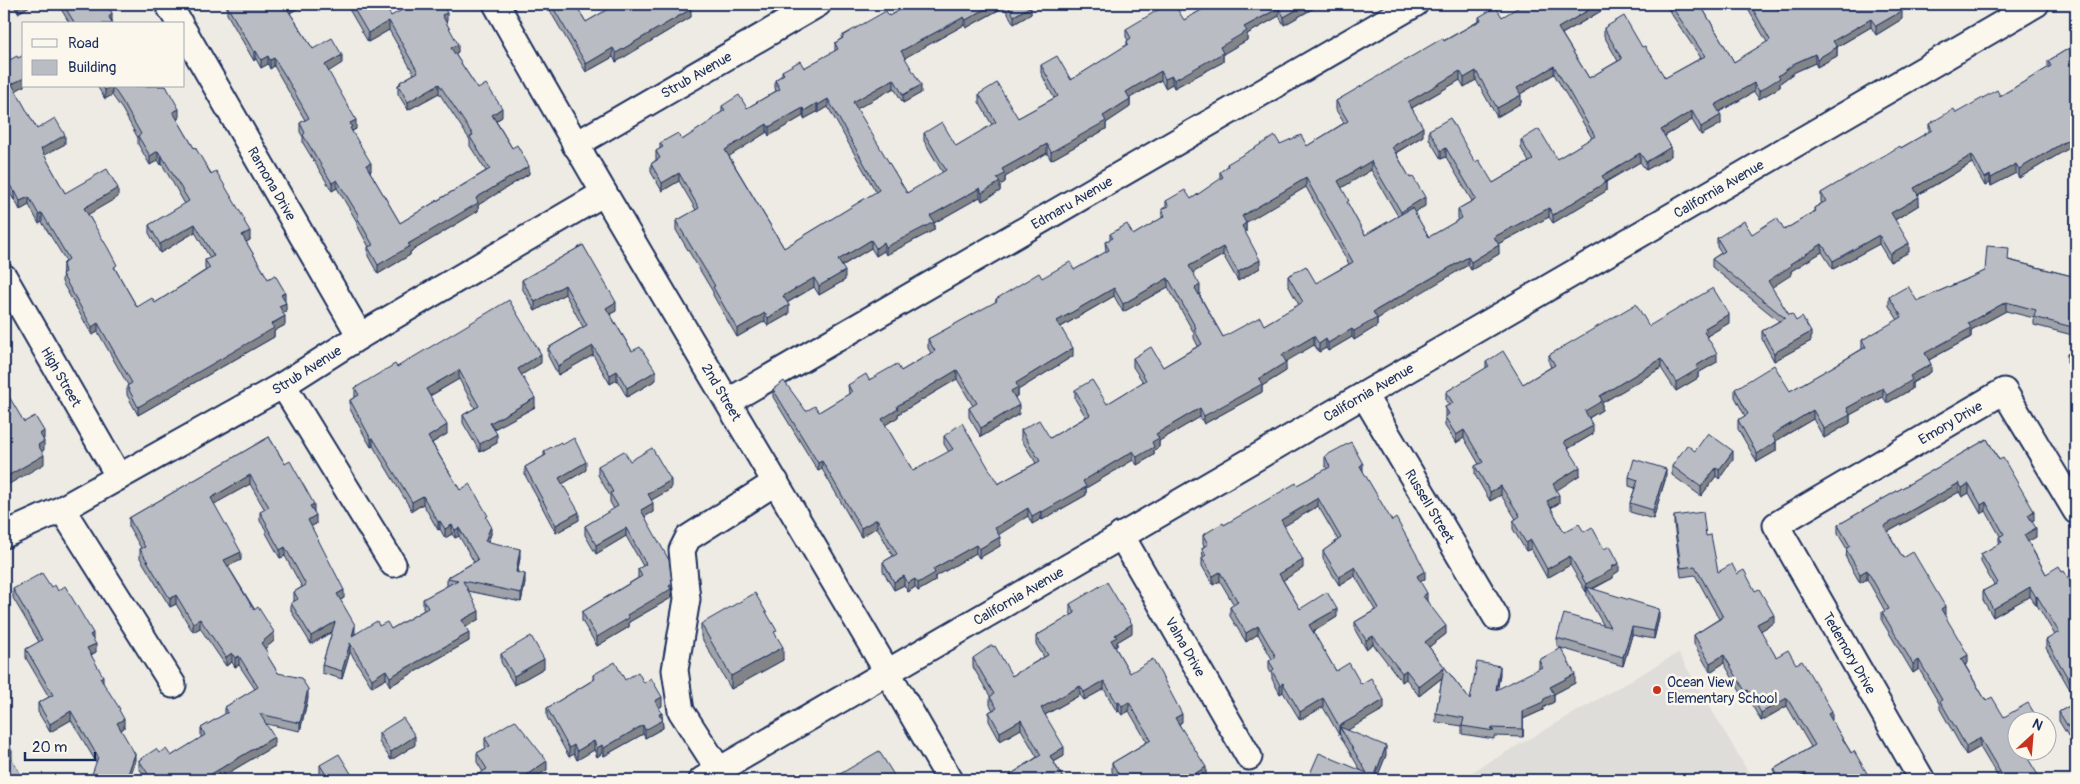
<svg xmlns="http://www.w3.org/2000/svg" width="2080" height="784" font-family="Pangolin,sans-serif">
  <rect width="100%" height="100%" fill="#eeebe4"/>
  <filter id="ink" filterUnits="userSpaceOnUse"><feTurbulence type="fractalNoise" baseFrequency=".02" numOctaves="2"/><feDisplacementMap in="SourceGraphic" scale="10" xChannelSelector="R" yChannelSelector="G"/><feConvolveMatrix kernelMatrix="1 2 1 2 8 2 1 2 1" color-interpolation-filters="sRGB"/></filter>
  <g filter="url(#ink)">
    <path fill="#deddda" d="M1678,653L1753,780H1458L1550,727Z"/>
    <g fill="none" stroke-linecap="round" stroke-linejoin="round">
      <g stroke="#1b2f5e" stroke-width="29">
        <g id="minor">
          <path d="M168,4L180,24"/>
          <path id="s1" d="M496,4C642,265 801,520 950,780"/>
          <path id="s2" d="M184,31L360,336"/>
          <path id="s3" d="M575,145L818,4"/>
          <path id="s4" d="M4,277L119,477"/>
          <path d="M283,385L393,564"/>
          <path id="s5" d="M1364,395L1496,617"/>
          <path id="s6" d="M729,401L1415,4"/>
          <path d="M62,509L173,685"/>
          <path id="s7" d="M4,535L62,509L283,385L360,336L604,193"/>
          <path id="s8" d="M1121,535L1249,757"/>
          <path d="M719,770L681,711L675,670L687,599L682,550L688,538L776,482"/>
          <path id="s9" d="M702,780L2036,4"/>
          <path id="s10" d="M1922,780L1776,525L2004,391L2076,511"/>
        </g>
      </g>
      <use href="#minor" stroke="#fbf7ec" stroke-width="25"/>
    </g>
    <path fill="#9fa2a8" stroke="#1b2f5e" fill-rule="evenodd" d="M13,4H33L18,13Z
      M58,4H107L112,21L113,24H70Z
      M227,4H305L290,13L313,49L342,63L328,71L356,129L352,131V132L371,171L370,172L400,223L486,171L470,146V140L439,93L408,110L398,94V85L400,84V82L414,74L389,30L368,42L346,4H384L391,16L447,21L446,22L458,52L455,54L478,89L502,117L496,121L512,148L529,174L478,205V211L410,252V255L378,274L368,256V247H369L357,225V222L337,188L332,191L303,143V137L300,132V123L305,120L274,66L270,69L268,64L261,68L256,59L254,61L227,14V6L228,5Z
      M543,4H575L586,22L614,6L612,4H688L691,17L616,62L613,57L586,72L550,11L548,12Z
      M925,4H1030L1031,14L1014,24L1004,7L966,28L964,25L904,58L921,93L903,103L894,88L856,109L907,193L943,173L924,141V133L956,146L992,125L979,102V94L1018,118L1054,98L1041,73V65L1071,80L1127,45V41L1128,40L1126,37V29L1184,20L1212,4H1321L1284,25L1279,16L1247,34V40L1223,54V62L1174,88L1172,84L1165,88L1161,80L1130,98V107L1106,123V129L1051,160L1047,153L1005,177V182L1000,185V191L982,201L980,197L934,223V230L886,255L884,251L876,256L871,248L842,266L845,280L819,295L814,287L787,303L789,314L768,326L765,321L737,337L713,295V292L676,230V221L696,210L679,181L662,191L651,172V164L656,160V151L660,149V143L682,140L713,120V118L722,112V106L747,108L776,91L775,88V80L782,75V71L804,68L835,51V43L842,38V36L889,16L921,6ZM828,107L876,192L784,248L729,156L767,132L769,136L803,116L804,119L817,112L818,113Z
      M1601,4V11L1562,34L1589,78L1618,61L1604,36V28L1642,47L1649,54L1665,78L1701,58L1670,12L1665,4H1700L1734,62L1767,42L1745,4H1775L1778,10L1902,19L1876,35L1871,27L1837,47V56L1817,67L1815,63L1795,72L1780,83V87L1759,99L1754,92L1719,112L1721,124L1701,135L1692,120L1665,136L1671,156L1646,170L1640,162L1606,182V191L1553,223L1549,217L1498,244L1499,254L1471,270L1468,265L1409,299L1377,319V326L1354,340L1352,337L1328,351L1326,348L1319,352L1314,345L1285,361L1286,371L1262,386V392L1204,424L1200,417L1159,441V447L1154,450V455L1137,465L1133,460L1086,488V495L1042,520L1041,519L1032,524L1028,516L998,534L1000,546L979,558L976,553L935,577V581L918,591L915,587L908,592L904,585L894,590L883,571V562L893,556L877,527L861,537L822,469L818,471L773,397V389L806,411L819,412L849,394L848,385L901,371L931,353L928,348V339L996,302V299L1042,278L1074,270L1106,252L1105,242L1110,239V234L1133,235L1162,218V209L1166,207V201L1191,199L1220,180V172L1227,167V164L1280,144L1307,146L1344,123L1336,110V101L1479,21V17H1502ZM1554,74L1592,138L1557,159L1521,140V148L1529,162L1493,183L1475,162L1429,130V139L1441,159L1446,157L1472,201L1458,209V218L1459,220L1429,237L1414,212L1425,206L1396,153L1423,136L1412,108L1460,80L1464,87L1476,80L1497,117L1521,103L1520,94ZM1371,170L1398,216L1365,235L1349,206L1341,188ZM1306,187L1349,264L1316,283L1288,276V285L1299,305L1264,325L1223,337L1199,294H1200L1192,273L1223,255L1238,281L1260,268L1245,232H1246V222ZM1168,287L1194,333V338L1198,346L1163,367L1133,358V367L1143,382L1107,404L1075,390V399L1086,417L1050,438L1021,430V439L1036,463L998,484L944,436V444L949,452L913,471L885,425L898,417V414L957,379L973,406L969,408V417L981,437L1019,414L1015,397L1018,395V390L1073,356L1061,327L1114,296L1123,312Z
      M2076,44V144L2019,178L2016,173L1991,186L1990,183L1985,186L1972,163L1918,195L1919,205L1895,220L1909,252L1890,262L1879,244L1833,269L1822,252L1791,271V275L1771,287L1789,315L1796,321L1811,341L1774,361L1762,339V331L1779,321L1712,267V259L1721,253L1717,247V238L1784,230L1814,212V208L1822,203L1821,202V193L1929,132V124L2000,96L2048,68V61Z
      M18,58L24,86L15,91L37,129L65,144L44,155L65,193L118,197L88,214L117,272L137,307L155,303L206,270L205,269V260L210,258L195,232L160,253L149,233V225L185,204L162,164L161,165L158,160L150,165L138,144V138L122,109L112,95L105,99L97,86H166L179,118L177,119L194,148L245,223L250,240L246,242L268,279L285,301L286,311L283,313L285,325L274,331V337L138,415L127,395V386L128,385L116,364L98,332L92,335L62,282L63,264L66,261L42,222L39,224L29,205L20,210L15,200H14L4,184V63Z
      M583,245L616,311L610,314L632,351L656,380L627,397L617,380L610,384L593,355L558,375L548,356V348L583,327L565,294L535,311L522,288V280Z
      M2009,260L2076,277V336L2034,325V318L2006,311L1971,330V337L1929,360L1931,372L1912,383V389L1887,403L1883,397L1850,415V423L1824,438L1813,419L1776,441V451L1757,462L1738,429V420L1745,416L1735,397V389L1790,391L1834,366L1862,349V340L1898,320L1889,306V297L1917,301L1985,271Z
      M1729,323L1707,336L1717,362L1698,373V378L1676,391L1661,368L1602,403V410L1589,418L1593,434L1568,449L1580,475L1556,490L1559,503L1551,508L1564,532H1584L1604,549L1619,571L1613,575V578L1593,589L1659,618L1654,639L1632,635L1623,666L1561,648L1575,683L1554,694V702L1544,707L1543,710L1523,719V737L1494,736V739L1462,734V726L1436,722V713L1442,678L1419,696L1406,679L1402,682L1373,644L1366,649L1355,630V622L1375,610L1355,576L1339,585L1323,559V551L1338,540L1318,506L1284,526L1303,568L1283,580L1300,609L1337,617L1313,632L1336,671L1361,684L1384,709L1347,730L1386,755L1376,780H1309V776L1361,771L1340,736V734L1339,735L1323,707L1300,720L1283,692L1280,694L1272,679V675L1269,669V661L1272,659L1258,634L1246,642L1230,616V607L1234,605L1220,581L1213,585L1202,566V558L1203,557L1202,548L1204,546L1203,543V535L1224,525L1327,469L1325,465V456L1363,472L1425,579L1420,582L1427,601L1446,634L1429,647L1470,700L1500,675L1497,690L1539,669V660L1561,648L1557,646V638L1604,626L1587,596V592H1586L1570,565L1547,578L1531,549L1526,551L1513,529V521L1516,519L1501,495L1490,501L1475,475V466L1479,464L1464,438L1456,443L1445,426V407L1449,405L1446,401V392L1486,368V362L1523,384L1551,367L1549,363V355L1649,326Z
      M2076,349V378L2067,362V354Z
      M541,363L521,375L535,407L494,429L497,443L480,452L463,423V415L475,408L459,379L430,396L447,434L432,443L460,490L488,521L491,534L488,542L520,558L517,572L525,583L521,602L468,591L479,619L466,627L469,641L390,686L386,679L372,687L350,652L342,679L322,673V665L332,632L311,644L291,611V603L294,601V592L302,587L285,556L280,558L266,533V530L260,521V512L265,510L250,484L214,504L241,560L228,566L274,641L265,648L268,657L278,673L308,698L300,731L266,724L274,746L216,780H147L139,768V760L159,753L171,756L201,738V728L225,714V707L255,689L239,665L235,667L232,662L226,666L200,628L193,632L176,604L170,607L140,558V549L141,548L129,527V518L269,437L314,512L316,524L311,526L344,598L340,600L355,634L379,626L391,629L424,610L423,608V599L447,586V578L474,562L459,536L455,538L452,534L445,538L440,529L438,530L423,504L412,511L373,446L371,447L363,433L350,409V400L355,397V388L397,367Z
      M1987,439L2034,520L2031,521L2036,537L2028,541L2046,574L2062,572L2073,586L2076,584V700L2046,648V640L2055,635L2037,605H2036L2030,596L1993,617L1983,600V591L1994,585L1981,562V554L1999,544V537L2000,536L1986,511L1981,514L1969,493L1962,497L1959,492L1888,532L1903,558L1945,615H1944L1968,663L1965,665L1986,701L2004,717L2018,722V752L2041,780L1998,777L1980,747L1966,755L1940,709V705L1919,669L1913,673L1882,621V612L1885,611L1867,579L1860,583L1846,558L1847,549L1838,534V525Z
      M562,445L586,470L562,484L579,520L556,533L525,475V467L544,456V451Z
      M1695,451L1733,459L1719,479L1716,476L1701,496L1672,475V466Z
      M630,461L671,489L651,500L653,512L645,516L672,593H671V598L629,622V627L597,646L582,621V612L638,578V569L643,566L626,536L596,554L585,535V526L614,509L610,502V496L598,475V466Z
      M1629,477H1666L1653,519L1630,512V503L1635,488L1629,486Z
      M1674,516L1706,536L1718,572L1737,574L1774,623L1760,631L1776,657L1796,664L1832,720H1831L1868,780H1775L1774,778V769L1811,747L1787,706L1761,721L1748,698L1745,700L1724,663L1710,672L1694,644V635L1719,619L1695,575L1681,577L1674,524Z
      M51,587L93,640L96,652L91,655L103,683L120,713L124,728L121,730L135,763L96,762L71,720L50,732L38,712V703L49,697L26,658V649L39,642L13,598V589Z
      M1070,604L1132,633L1117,642V646L1115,647L1130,673L1182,722L1179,724L1206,776L1198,780H1117L1112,772V763L1147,742L1129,711L1122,715L1119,711L1117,712L1104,689L1084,700L1080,695L1045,715L1064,756L1054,762L1064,780H1010V775L1037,757L1021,729L1000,741L989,721V712L993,710L990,705V696L973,667V658L1012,676L1044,657L1036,644V636L1072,615L1070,613Z
      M701,624L777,637L783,660L731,689L701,637Z
      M501,654L544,668L514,685L501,662Z
      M593,675L625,680L662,706L659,708L662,719L663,728L645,738L643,734L604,756L602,753L597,757L594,750L577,760L574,754L569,757L547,717V708L593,680Z
      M2076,702V735L2070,739L2059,721V712Z
      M379,733L415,745L391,760L379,742Z
      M485,738L547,770L483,772L477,762V753L486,748L485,746Z
      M320,765L355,780H324L320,774Z"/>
    <path fill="#828488" stroke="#1b2f5e" d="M18,4H33L18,13Z
      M291,4H305L286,15V7Z
      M548,4H550V11L548,12Z
      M994,4H1004V7L966,28V20Z
      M1307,4H1321L1284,25V17Z
      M1599,4H1601V11L1558,36V28Z
      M1031,6V14L1014,24V16Z
      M1279,8V16L1247,34V40L1223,54V62L1174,88V80L1220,47L1244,27Z
      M691,9V17L616,62V53Z
      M1902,11V19L1876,35V26Z
      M112,13V21L109,17Z
      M447,13V21L442,24V15Z
      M964,17V25L901,60V51Z
      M1871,19V27L1833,49V41Z
      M389,21V30L368,42V33Z
      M458,44V52L451,56V48Z
      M1837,47V56L1817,67V59Z
      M613,48V57L586,72V64Z
      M256,51V59L254,61V52Z
      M1815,54V63L1795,72L1780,83V87L1759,99V91L1795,63Z
      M342,55V63L325,74V65Z
      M268,56V64L261,68V60Z
      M274,58V66L270,69V60Z
      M1554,66V74L1517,96V88Z
      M1161,71V80L1126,100V92Z
      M1460,71V80L1408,110V102Z
      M1476,71V80L1464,87V78Z
      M1172,76V84L1165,88V79Z
      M24,78V86L12,93V84Z
      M894,79V88L853,111V102Z
      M1754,83V92L1715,114V105Z
      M439,84V93L408,110V102Z
      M921,85V93L903,103V95Z
      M112,86V95L105,99V90Z
      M1521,95V103L1497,117V108Z
      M828,99V107L818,113V105Z
      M1130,99V107L1106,123V129L1051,160V152L1103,116Z
      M817,103V112L804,119V111Z
      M502,108V117L492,123V115Z
      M803,108V116L769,136V127Z
      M179,109V118L173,121V112Z
      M1692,111V120L1661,138V130Z
      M1721,115V124L1701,135V127Z
      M356,120V129L352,131V135L350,136V123Z
      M767,124V132L725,159V150Z
      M1423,127V136L1392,155V147Z
      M65,135V144L41,157V149Z
      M2076,135V144L2019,178V169Z
      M1047,144V153L1005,177V182L1000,185V191L982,201V193L997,178L1002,169Z
      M1671,147V156L1646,170V162Z
      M1446,148V157L1441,159V151Z
      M158,151V160L150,165V156Z
      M1640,153V162L1602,184V176Z
      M1972,155V163L1914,197V188Z
      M161,156H162V164L161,165Z
      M1371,161V170L1338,190V181Z
      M371,163V171L366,174V165Z
      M2016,164V173L1991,186V178Z
      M529,166V174L478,205V211L410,252V255L378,274V265L476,198Z
      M679,173V181L662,191V183Z
      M1990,175V183L1985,186V178Z
      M1306,178V187L1242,225V216Z
      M337,180V188L332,191V183Z
      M1606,182V191L1553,223V215Z
      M118,188V197L84,217V208Z
      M980,188V197L934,223V230L886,255V247L930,216Z
      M15,191V200H14V192Z
      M29,197V205L20,210V201Z
      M1425,197V206L1401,220V212Z
      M1919,197V205L1891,222V213Z
      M1549,208V217L1494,246V237Z
      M42,213V222L39,224V215Z
      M1246,223V232L1242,235V226Z
      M195,224V232L160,253V244Z
      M250,231V240L242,244V235Z
      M1879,235V244L1833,269V261Z
      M871,240V248L838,268V260Z
      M884,242V251L876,256V248Z
      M1909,243V252L1890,262V254Z
      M1822,244V252L1791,271V275L1768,290V281L1790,264Z
      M1499,245V254L1471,270V262Z
      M1223,247V255L1189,275V266Z
      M1468,257V265L1377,319V326L1354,340V331L1373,312Z
      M1260,260V268L1238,281V272Z
      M845,271V280L819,295V286Z
      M814,278V287L783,305V296Z
      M1168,278V287L1123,312V304Z
      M565,285V294L535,311V302Z
      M1200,285V294L1195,296V288Z
      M1114,288V296L1057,329V321Z
      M285,292V301L281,303V295Z
      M616,302V311L606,316V308Z
      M2006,302V311L1971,330V337L1925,362V353L1968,323Z
      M286,303V311L279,315V306Z
      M789,305V314L768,326V318Z
      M765,313V321L737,337V329Z
      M1729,314V323L1707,336V339L1704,332L1705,328Z
      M285,316V325L274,331V337L138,415V407Z
      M98,323V332L92,335V327Z
      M1352,329V337L1328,351V343Z
      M1811,332V341L1774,361V353Z
      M1314,336V345L1282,364V355Z
      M1326,339V348L1319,352V344Z
      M593,346V355L558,375V366Z
      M1073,348V356L1018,390V395L1011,399V391L1016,383Z
      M1717,353V362L1698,373V378L1676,391V382L1696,366Z
      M541,354V363L518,377V369Z
      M1661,359V368L1602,403V410L1585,420V411L1600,396Z
      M1286,362V371L1262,386V392L1204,424V416L1259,379Z
      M1931,364V372L1912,383V389L1887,403V395L1910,376Z
      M8,370V379L4,381V373Z
      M459,370V379L426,398V389Z
      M957,370V379L898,414V417L882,427V419L897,406Z
      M617,371V380L610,384V375Z
      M656,371V380L627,397V388Z
      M1883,388V397L1850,415V423L1824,438V429L1847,408Z
      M535,398V407L490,431V423Z
      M1019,405V414L981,437V428Z
      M1200,408V417L1159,441V447L1154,450V455L1137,465V457L1152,442L1156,434Z
      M1813,410V419L1772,443V435Z
      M447,425V434L428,445V437Z
      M1593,426V434L1564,451V442Z
      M1464,430V438L1456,443V435Z
      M44,431V439L40,442V434Z
      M497,434V443L480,452V444Z
      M373,438V446L371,447V439Z
      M44,441V450L38,453V445Z
      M1776,442V451L1757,462V454Z
      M1133,451V460L1086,488V495L1042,520V512L1083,481Z
      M1733,451V459L1719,479V470Z
      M44,455V464L4,487V478Z
      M822,461V469L818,471V463Z
      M586,462V470L559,486V478Z
      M1363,464V473L1360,466Z
      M1580,467V475L1553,493V484Z
      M1716,468V476L1701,496V487Z
      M1666,469V477L1653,519V510Z
      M250,475V484L211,506V498Z
      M671,480V489L648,502V494Z
      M1959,483V492L1884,534V526Z
      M1969,484V493L1962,497V488Z
      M1501,486V495L1490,501V492Z
      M1559,495V503L1547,510V501Z
      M423,496V504L412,511V502Z
      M1318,498V506L1281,528V520Z
      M1986,502V511L1981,514V505Z
      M653,503V512L641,519V510Z
      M314,504V512L310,506Z
      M1028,508V516L995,537V528Z
      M1041,511V519L1032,524V516Z
      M2034,511V520L2028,523V515Z
      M579,512V520L556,533V525Z
      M316,515V524L308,528V520Z
      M877,519V527L861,537V528Z
      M440,521V529L438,530V522Z
      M452,525V534L445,538V529Z
      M491,526V534L485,550V541Z
      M459,528V536L455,538V530Z
      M626,528V536L596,554V545Z
      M2036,528V537L2024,544V535Z
      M1000,537V546L979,558V549Z
      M1531,540V549L1526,551V543Z
      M976,545V553L935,577V581L918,591V583L933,569Z
      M285,547V556L280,558V550Z
      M520,549V558L516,581V572Z
      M241,552V560L224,568V560Z
      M1570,556V565L1547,578V569Z
      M1303,560V568L1279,583V574Z
      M1619,563V571L1613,575V578L1589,590L1587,587V592H1586V584Z
      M1355,567V576L1339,585V577Z
      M1867,570V579L1860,583V574Z
      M1425,571V579L1417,584V576Z
      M1220,572V581L1213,585V576Z
      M525,574V583L521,602V593Z
      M904,576V585L894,590V582Z
      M915,579V587L908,592V583Z
      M672,584L671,598L629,622V627L597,646V637L627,615Z
      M2030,587V596L1993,617V609Z
      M344,590V598L337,602V594Z
      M1427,593V602L1423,596Z
      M176,595V604L170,607V599Z
      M2037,596V605H2036V597Z
      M1945,606V615L1941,618V609Z
      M1337,609V617L1309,634V625Z
      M1659,609V618L1654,639V631Z
      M479,611V619L462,629V620Z
      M1774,615V623L1757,633V624Z
      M200,619V628L193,632V623Z
      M335,622V630L311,644V636Z
      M1132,624V633L1117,642V646L1111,649V640L1115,635Z
      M355,625V634L352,636Z
      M1258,626V634L1246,642V633Z
      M1446,626V634L1425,650V642Z
      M1632,627V635L1623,666V657Z
      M274,632V641L261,652V643Z
      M93,633V641L90,635Z
      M469,633V641L390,686V677Z
      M1373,636V644L1366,649V640Z
      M350,643V652L342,679V671Z
      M96,644V652L87,657V648Z
      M783,647V660L731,689V676Z
      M232,653V662L226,666V657Z
      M1724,655V663L1710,672V663Z
      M1968,655V663L1961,667V659Z
      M239,656V665L235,667V658Z
      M544,659V668L514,685V676Z
      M1919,660V669L1913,673V664Z
      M1500,666V675L1496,699V690Z
      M1444,668V676L1419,696V687Z
      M386,670V679L372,687V679Z
      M1406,670V679L1402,682V673Z
      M1575,674V683L1554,694V702L1544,707L1543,710L1523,719V737V711L1544,699L1550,687Z
      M103,676V684L100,678Z
      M1104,681V689L1084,700V692Z
      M1283,683V692L1280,694V685Z
      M1080,686V695L1041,717V708Z
      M308,689V698L300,731V723Z
      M1748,690V698L1745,700V691Z
      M662,697V706L655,710V701Z
      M1323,698V707L1300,720V712Z
      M1787,698V706L1761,721V713Z
      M1384,700V709L1343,733L1340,727L1339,735V726Z
      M1119,702V711L1117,712V703Z
      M1129,702V711L1122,715V706Z
      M71,711V720L50,732V724Z
      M1832,711V720L1828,723V714Z
      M662,713L663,728L645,738V730L659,714Z
      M1182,714V722L1175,726V718Z
      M124,719V728L117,732V723Z
      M1021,720V729L1000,741V732Z
      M643,725V734L604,756V748Z
      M2076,727V735L2070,739V730Z
      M415,736V745L391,760V752Z
      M274,737V746L216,780H201Z
      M1980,738V747L1966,755V746Z
      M594,741V750L577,760V751Z
      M574,745V754L569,757V748Z
      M602,745V753L597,757V748Z
      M1386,746V755L1376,780H1373Z
      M1064,747V756L1050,764V756Z
      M12,751V760L8,753Z
      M135,754V763L129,780H126Z
      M547,761V770L531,780H525V776Z
      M1206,767V776L1198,780H1184Z
      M1805,774V780H1794Z
      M1868,775V780H1862V779Z
      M1132,776V780H1125Z"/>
    <path fill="#b9bcc3" stroke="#1b2f5e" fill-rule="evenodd" d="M63,4H107L112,13L109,17L113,24H71L74,22Z
      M230,4H291L286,7L313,49L332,38L342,55L325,65L356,120L350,123L352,127L350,128L371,163L366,165L400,223L490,169L470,137L473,135L439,84L408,102L398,85L401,84L400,82L418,72L389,21L368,33L351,4H384L391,16L413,4H442L447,13L442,15L458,44L451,48L478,89L486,84L502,108L492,115L512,148L517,145L529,166L476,198L478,203L408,244L410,246L378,265L368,247L373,245L357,217L359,216L337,180L332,183L303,135L305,133L300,123L309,118L286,77L274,58L270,60L268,56L261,60L256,51L254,52L227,6Z
      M551,4H575L586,22L617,4H688L691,9L616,53L613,48L586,64Z
      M911,4H920L921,6L925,4H994L966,20L964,17L901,51L921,85L903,95L894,79L853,102L907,193L946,170L924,133L942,122L956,146L996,122L979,94L997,83L1018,118L1058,96L1041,65L1057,56L1071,80L1128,44L1127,41L1131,38L1126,29L1168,4H1174L1184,20L1212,4H1307L1284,17L1279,8L1244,27L1247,31L1220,47L1223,53L1174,80L1172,76L1165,79L1161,71L1126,92L1130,99L1103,116L1106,121L1051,152L1047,144L1002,169L1005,174L997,178L1000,182L982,193L980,188L930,216L934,222L886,247L884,242L876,248L871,240L838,260L845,271L819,286L814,278L783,296L789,305L768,318L765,313L737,329L713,287L715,286L676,221L699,208L679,173L662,183L651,164L660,158L656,151L663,147L660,143L678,133L682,140L714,119L713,118L725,110L722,106L739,95L747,108L780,89L775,80L784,74L782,71L800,61L804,68L838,49L835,43L843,38L842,36L886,11L889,16ZM828,99L879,190L784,248L725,150L767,124L769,127L803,108L804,111L817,103L818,105Z
      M1007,4H1030L1031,6L1014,16Z
      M1524,4H1599L1558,28L1589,78L1622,59L1604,28L1624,16L1642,47L1645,46L1649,54L1650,53L1665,78L1705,56L1670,4H1700L1734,62L1770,40L1750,4H1775L1778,10L1789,4H1898L1902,11L1876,26L1871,19L1833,41L1837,47L1817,59L1815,54L1795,63L1778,76L1780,78L1759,91L1754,83L1715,105L1721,115L1701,127L1692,111L1661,130L1671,147L1646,162L1640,153L1602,176L1606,182L1553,215L1549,208L1494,237L1499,245L1471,262L1468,257L1409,291L1373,312L1377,318L1354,331L1352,329L1328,343L1326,339L1319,344L1314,336L1282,355L1286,362L1259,379L1262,384L1204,416L1200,408L1156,434L1159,438L1152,442L1154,447L1137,457L1133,451L1083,481L1086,487L1042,512L1041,511L1032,516L1028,508L995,528L1000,537L979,549L976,545L933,569L935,573L918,583L915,579L908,583L904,576L894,582L883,562L897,554L877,519L861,528L822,461L818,463L773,389L784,381L806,411L815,406L819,412L852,392L848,385L866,374L869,380L897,364L901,371L935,351L928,339L997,301L996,299L1039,273L1042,278L1070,262L1074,270L1109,250L1105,242L1113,238L1110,234L1127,224L1133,235L1165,216L1162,209L1169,206L1166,201L1185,190L1191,199L1223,177L1220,172L1228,166L1227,164L1275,136L1280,144L1301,135L1307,146L1348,121L1336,101L1443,38L1444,41L1481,20L1479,17L1496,7L1502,17ZM1554,66L1595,136L1557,159L1539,129L1521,140L1533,160L1493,183L1479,160L1475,162L1450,118L1429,130L1441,151L1446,148L1476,199L1458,209L1462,218L1429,237L1412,208L1365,235L1347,202L1349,201L1338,181L1371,161L1401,212L1425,197L1413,177L1410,178L1392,147L1423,127L1408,102L1460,71L1464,78L1476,71L1497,108L1521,95L1517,88ZM1306,178L1353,262L1316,283L1306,266L1288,276L1303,302L1264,325L1260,317L1223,337L1195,288L1200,285L1189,266L1223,247L1238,272L1260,260L1242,226L1246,223L1242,216ZM1168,278L1196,328L1194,329L1202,344L1163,367L1151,347L1133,358L1146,380L1107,404L1092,380L1075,390L1090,415L1050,438L1039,420L1021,430L1040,461L998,484L962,423L944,436L953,449L913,471L882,419L898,409L897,406L957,370L977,403L969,408L981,428L1019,405L1011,391L1018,387L1016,383L1073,348L1057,321L1114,288L1123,304Z
      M2076,44V135L2019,169L2016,164L1991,178L1990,175L1985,178L1972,155L1914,188L1919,197L1891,213L1909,243L1890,254L1879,235L1833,261L1822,244L1790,264L1791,266L1768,281L1789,315L1792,314L1796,321L1802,317L1811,332L1774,353L1762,331L1785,318L1712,259L1725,251L1717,238L1744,221L1752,234L1777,218L1784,230L1816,211L1814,208L1826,201L1821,193L1900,146L1901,148L1932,130L1929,124L1954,109L1956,113L1997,90L2000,96L2051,66L2048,61Z
      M24,55V78L12,84L37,129L55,118L65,135L41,149L65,193L107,169L118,188L84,208L108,248L117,265L114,267L137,307L152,298L155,303L210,268L205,260L214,256L195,224L160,244L149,225L189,201L162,156H161L158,151L150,156L138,136L141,134L122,101L112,86H166L179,109L173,112L194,148L195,147L211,174L216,171L245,220L244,221L250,231L242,235L268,279L275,275L285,292L281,295L286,303L279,306L285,316L271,324L274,328L138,407L127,386L132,383L116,355L98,323L92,327L62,274L65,272L63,264L69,259L42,213L39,215L29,197L20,201L15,191L14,192L4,175V63L17,56L18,58Z
      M102,86H111L105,90Z
      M583,245L616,302L606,308L632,351L640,347L656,371L627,388L617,371L610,375L593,346L558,366L548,348L587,325L565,285L535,302L522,280Z
      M1987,246L2009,248L2008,260L2076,277V328L2034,317L2036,310L2006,302L1968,323L1971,328L1925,353L1931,364L1910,376L1912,380L1887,395L1883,388L1847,408L1850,415L1824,429L1813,410L1772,435L1776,442L1757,454L1738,420L1748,414L1735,389L1774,365L1790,391L1834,366L1866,347L1862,340L1902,317L1889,297L1908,286L1917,301L1985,271Z
      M1713,288L1729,314L1705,328L1707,331L1704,332L1717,353L1696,366L1698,369L1676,382L1661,359L1600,396L1602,401L1585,411L1593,426L1564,442L1580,467L1553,484L1559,495L1547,501L1564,532L1579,524L1584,532L1592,527L1604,549L1610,546L1619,563L1611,567L1613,569L1586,584L1570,556L1547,569L1531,540L1526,543L1513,521L1520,516L1501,486L1490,492L1475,466L1483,462L1464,430L1456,435L1445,417L1449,414L1445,407L1453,403L1446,392L1489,366L1486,362L1503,351L1523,384L1555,365L1549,355L1636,304L1649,326Z
      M509,300L541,354L518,369L535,398L490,423L497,434L480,444L463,415L479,406L459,370L426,389L447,425L428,437L460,490L470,484L488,516L486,517L491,526L485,541L520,549L516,572L525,574L521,593L463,581L479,611L462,620L469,633L390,677L386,670L372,679L350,643L342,671L322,665L335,622L311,636L291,603L298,599L294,592L306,585L285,547L280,550L266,525L267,524L260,512L269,507L250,475L211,498L241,552L224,560L254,610L258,607L274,632L261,643L268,653L267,655L278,673L301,678L308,689L300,723L260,714L274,737L201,780H152L139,760L156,749L159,753L166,749L171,756L205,735L201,728L228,712L225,707L258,687L239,656L235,658L232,653L226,657L200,619L193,623L176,595L170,599L140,549L145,547L129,518L269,437L285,464L290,461L314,504L310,506L316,515L308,520L344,590L337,594L355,625L352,636L377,621L379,626L387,622L391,629L428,608L423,599L458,580L447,578L478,560L459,528L455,530L452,525L445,529L440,521L438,522L423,496L412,502L373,438L371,439L363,424L350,400L359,395L355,388L395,364L397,367Z
      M2076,349V370L2067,354Z
      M4,363L8,370L4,373Z
      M4,388L24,422L35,416L44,431L40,434L44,441L38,445L44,455L4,478Z
      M1708,433L1733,451L1719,470L1716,468L1701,487L1672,466L1687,445L1695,451Z
      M574,438L586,462L559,478L579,512L556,525L525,467L546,455L544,451L561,442L562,445Z
      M1987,439L1999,460L2003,458L2034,511L2028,515L2036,528L2024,535L2046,574L2059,566L2062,572L2064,571L2073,586L2076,584V692L2046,640L2059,632L2037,596L2036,597L2030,587L1993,609L1983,591L1998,583L1981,554L2002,542L1999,537L2004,534L1986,502L1981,505L1969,484L1962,488L1959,483L1884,526L1903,558L1913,552L1945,606L1941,609L1968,655L1961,659L1986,701L1992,697L2004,717L2028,703L2039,721L2018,722V734L2015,735L2018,740V752H2024L2041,780H1993L2002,775L1980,738L1966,746L1940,701L1942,700L1919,660L1913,664L1882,612L1889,609L1867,570L1860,574L1846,549L1850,546L1838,525Z
      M1351,442L1363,464L1360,466L1392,521L1396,518L1419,559L1425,571L1417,576L1427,593L1423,596L1446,626L1425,642L1470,700L1477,662L1500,666L1496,690L1542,667L1539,660L1561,648L1575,674L1550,687L1554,694L1544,699L1543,702L1523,711V729L1491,728L1494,731L1462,726L1464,718L1436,713L1444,668L1419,687L1406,670L1402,673L1373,636L1366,640L1355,622L1379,608L1355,567L1339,577L1323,551L1341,538L1318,498L1281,520L1303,560L1279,574L1300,609L1327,592L1337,609L1309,625L1336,671L1349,663L1361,684L1371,678L1384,700L1339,726L1323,698L1300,712L1283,683L1280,685L1272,671L1274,669L1269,661L1276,657L1258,626L1246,633L1230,607L1238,602L1220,572L1213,576L1202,558L1206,555L1202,548L1208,544L1203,535L1223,523L1224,525L1296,483L1297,485L1330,467L1325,456Z
      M652,448L671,480L648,494L653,503L641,510L669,560L672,584L669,586L671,589L627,615L629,618L597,637L582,612L642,576L638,569L646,564L626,528L596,545L585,526L618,506L610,493L613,492L598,466L624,451L630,461Z
      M1634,459L1666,469L1653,510L1630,503L1638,480L1629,477Z
      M1703,512L1706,536L1711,535L1718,572L1732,564L1737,574L1744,570L1755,591L1759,589L1774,615L1757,624L1776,657L1788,650L1796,664L1802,661L1832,711L1828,714L1851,753L1854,751L1868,775L1862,779L1863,780H1808L1805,774L1794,780H1781L1774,769L1815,745L1787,698L1761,713L1748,690L1745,691L1724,655L1710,663L1694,635L1723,617L1695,566L1681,568L1674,516Z
      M42,573L51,587L55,585L58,591L65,586L93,633L90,635L96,644L87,648L103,676L100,678L120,709L119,710L124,719L117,723L135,754L126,780H90L98,757L71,711L50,724L38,703L53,695L26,649L42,640L13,589Z
      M1107,582L1132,624L1115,635L1117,637L1111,640L1130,673L1153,659L1182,714L1175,718L1206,767L1184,780H1135L1132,776L1125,780H1122L1112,763L1151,740L1129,702L1122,706L1119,702L1117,703L1104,681L1084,692L1080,686L1041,708L1064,747L1050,756L1064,780H1013L1010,775L1041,755L1021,720L1000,732L989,712L997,708L990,697L994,694L973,658L992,645L993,647L995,646L1012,676L1048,655L1036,636L1075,613L1070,604Z
      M1587,587L1659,609L1654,631L1632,627L1623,657L1557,638L1564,614L1610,627Z
      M755,593L777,631L774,632L783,647L731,676L701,624Z
      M531,636L544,659L514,676L501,654Z
      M615,662L625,680L638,672L644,683L651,678L662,697L655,701L662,713L659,714L663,720L645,730L643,725L604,748L602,745L597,748L594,741L577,751L574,745L569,748L547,708L595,679L593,675Z
      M2076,702V727L2070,730L2059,712Z
      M403,718L415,736L391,752L379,733Z
      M515,720L547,761L525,776L527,780H469L487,769L477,753L490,746L485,738Z
      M1340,727L1386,746L1373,780H1320L1309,776L1319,753L1367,773Z
      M4,737L12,751L8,753L24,780H4Z
      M879,751L897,780H830Z
      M339,754L355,780H329L320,765Z
      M42,777L44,780H36Z"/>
  </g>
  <circle fill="#c8321e" stroke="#fbf7ec" stroke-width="2" cx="1657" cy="690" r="5"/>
  <g text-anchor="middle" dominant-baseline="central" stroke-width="5" stroke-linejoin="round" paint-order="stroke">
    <g font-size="14" fill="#1b2f5e" stroke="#fbf7ec">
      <text stroke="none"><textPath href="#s3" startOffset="140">Strub Avenue</textPath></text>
      <text stroke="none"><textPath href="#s2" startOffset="176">Ramona Drive</textPath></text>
      <text stroke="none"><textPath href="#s9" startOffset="1176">California Avenue</textPath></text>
      <text stroke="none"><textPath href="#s6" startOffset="396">Edmaru Avenue</textPath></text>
      <text stroke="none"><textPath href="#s7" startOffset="345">Strub Avenue</textPath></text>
      <text stroke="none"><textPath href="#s4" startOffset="115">High Street</textPath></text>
      <text stroke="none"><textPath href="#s1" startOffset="449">2nd Street</textPath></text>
      <text stroke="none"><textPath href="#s9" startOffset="771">California Avenue</textPath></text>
      <text stroke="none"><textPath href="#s10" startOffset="496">Emory Drive</textPath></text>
      <text stroke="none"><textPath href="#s5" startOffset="129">Russell Street</textPath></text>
      <text stroke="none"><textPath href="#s9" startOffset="366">California Avenue</textPath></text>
      <text stroke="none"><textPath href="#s8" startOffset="129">Valna Drive</textPath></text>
      <text transform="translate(1849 653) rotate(60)">Tedemory Drive</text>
    </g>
    <g font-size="14" fill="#1b2f5e" stroke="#fbf7ec" text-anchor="start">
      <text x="1667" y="682">Ocean View<tspan x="1667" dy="16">Elementary School</tspan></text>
    </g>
  </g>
  <rect width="2080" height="784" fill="none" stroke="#fbf7ec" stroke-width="20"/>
  <rect x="10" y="10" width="2060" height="764" fill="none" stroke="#1b2f5e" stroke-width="2" filter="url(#ink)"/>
  <rect x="22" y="22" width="162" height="65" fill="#fbf7ec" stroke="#a1a7b3"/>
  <rect x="32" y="39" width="25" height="8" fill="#fbf7ec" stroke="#a1a7b3"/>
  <text x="68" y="48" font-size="15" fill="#1b2f5e">Road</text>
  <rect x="32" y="60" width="25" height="15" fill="#b9bcc3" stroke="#a1a7b3"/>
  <text x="68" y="72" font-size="15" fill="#1b2f5e">Building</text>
  <g transform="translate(2032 736) rotate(26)"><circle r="24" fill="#fbf7ec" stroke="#a1a7b3"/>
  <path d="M0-4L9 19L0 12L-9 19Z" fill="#c8321e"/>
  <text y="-8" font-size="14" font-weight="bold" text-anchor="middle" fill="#1b2f5e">N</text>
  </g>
  <path d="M25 752v8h70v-8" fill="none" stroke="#1b2f5e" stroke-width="2.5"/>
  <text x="32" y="752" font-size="15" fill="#1b2f5e" stroke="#fbf7ec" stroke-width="4" paint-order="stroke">20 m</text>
</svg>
